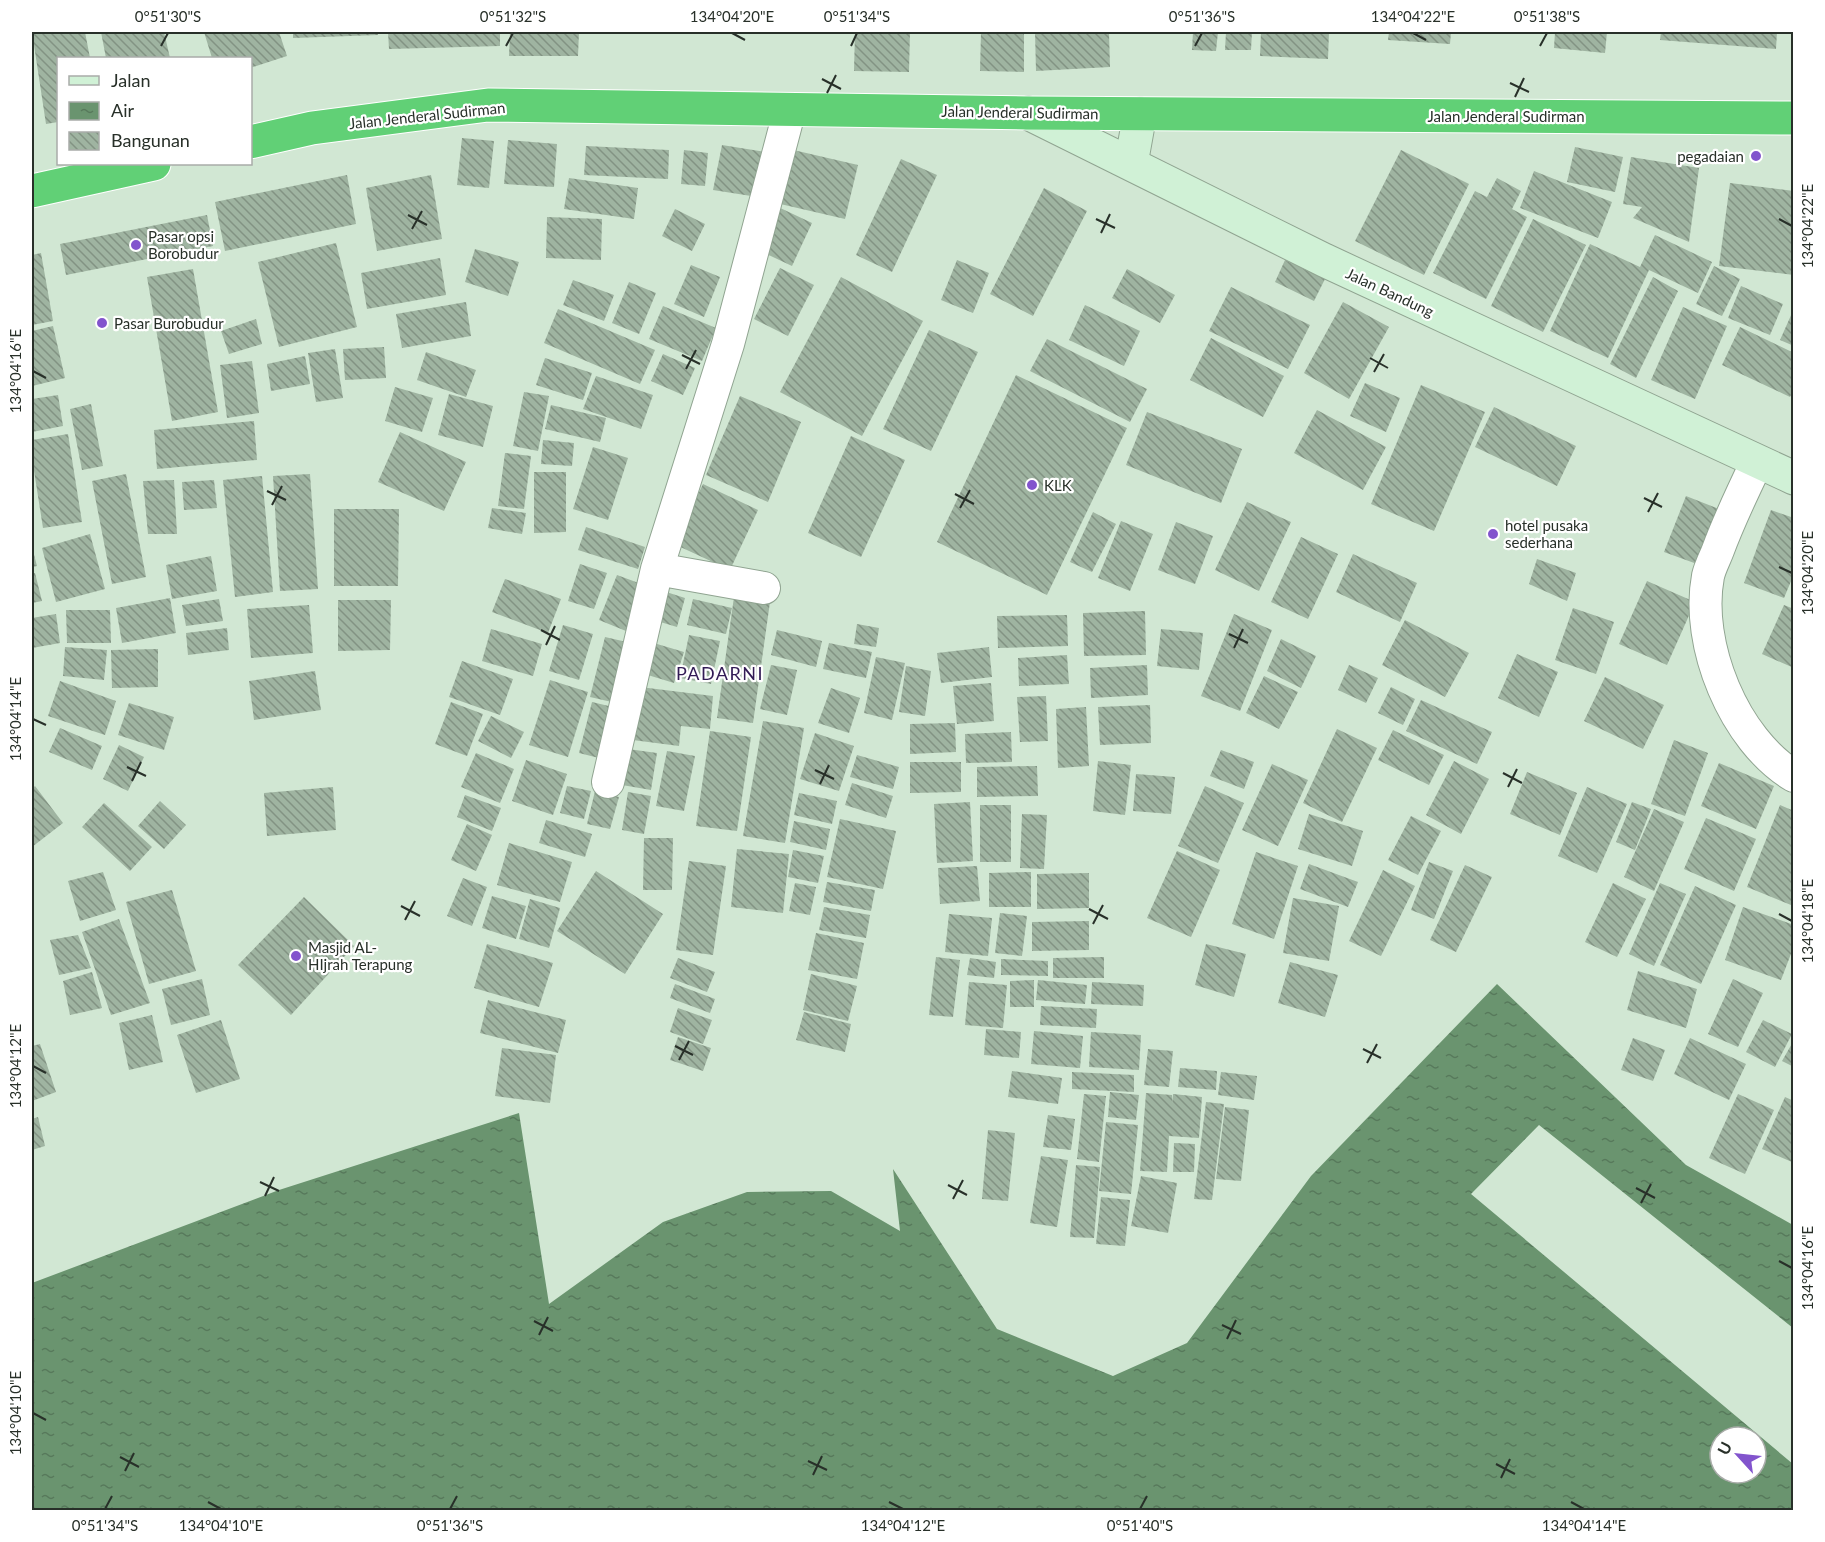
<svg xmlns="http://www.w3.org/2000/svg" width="1825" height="1542" font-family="Lato,sans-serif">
  <defs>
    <pattern id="water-ripples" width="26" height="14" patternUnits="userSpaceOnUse" patternTransform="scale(1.5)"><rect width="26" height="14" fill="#6a946f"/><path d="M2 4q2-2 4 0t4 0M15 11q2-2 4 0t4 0" fill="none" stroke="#57795b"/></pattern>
    <pattern id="building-back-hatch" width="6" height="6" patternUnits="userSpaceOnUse" patternTransform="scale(1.5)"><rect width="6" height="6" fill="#9fb4a1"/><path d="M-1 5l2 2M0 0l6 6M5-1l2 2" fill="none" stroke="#829383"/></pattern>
  </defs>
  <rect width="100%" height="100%" fill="#d1e7d3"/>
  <path fill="url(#water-ripples)" fill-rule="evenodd" d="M1497,984L1686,1165L1793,1225V1328L1539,1125L1471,1194L1793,1464V1510H32V1283L279,1190L519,1113L549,1304L663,1222L747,1192L831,1191L900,1231L893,1169L997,1329L1113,1376L1187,1343L1311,1176ZM1720,1437H1756V1473H1720Z"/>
  <path fill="url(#building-back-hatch)" d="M32,32H85L90,58H58V122L46,124Z
    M101,32H164L170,58H106Z
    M204,32H279L287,56L250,68V58H212Z
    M293,32H378V35L293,38Z
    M388,32H500V46L389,49Z
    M510,32H579L578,56H509Z
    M855,32H910L909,72L854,71Z
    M981,32H1024V72L980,71Z
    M1035,32H1109L1110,67L1036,71Z
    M1193,32H1218L1216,51L1192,50Z
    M1226,32H1252L1251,50H1225Z
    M1261,32H1329L1328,59L1260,56Z
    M1389,32H1451L1450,44L1388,40Z
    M1555,32H1607L1605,53L1554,48Z
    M1661,32H1777L1776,49L1660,40Z
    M462,138L494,141L489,188L457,185Z
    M508,140L557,144L554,187L504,184Z
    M722,145L772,153L764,198L713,190Z
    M586,146L669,150L668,179L584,175Z
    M1575,147L1623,157L1615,192L1567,182Z
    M789,149L858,165L845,219L776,203Z
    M684,150L708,153L705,186L681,184Z
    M1401,150L1469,184L1424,275L1355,241Z
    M1631,157L1699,168L1689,242L1633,218L1642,207L1623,204Z
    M901,159L937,175L892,272L856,255Z
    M1534,171L1612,202L1598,238L1520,208Z
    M347,175L356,224L225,251L215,202Z
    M431,175L442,239L377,251L366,188Z
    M569,178L638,188L634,219L564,209Z
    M1497,178L1521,191L1512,209L1527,217L1486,299L1433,273L1475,191L1487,197Z
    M1730,183L1794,191V275L1719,266Z
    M1044,188L1087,211L1033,316L990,294Z
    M776,206L812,223L792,266L756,249Z
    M675,209L705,224L692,251L662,236Z
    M207,215L213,246L66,275L60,244Z
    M547,217L602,219L601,260L546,258Z
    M1533,219L1586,245L1543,332L1491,306Z
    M1655,235L1712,262L1698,293L1649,270L1608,358L1550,331L1590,244L1640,267Z
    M336,243L357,327L279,347L258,262Z
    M475,249L519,262L508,296L465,282Z
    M41,253L53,321L32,325V255Z
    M440,258L446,295L367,309L361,273Z
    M957,260L989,273L973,313L941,300Z
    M1285,260L1325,279L1314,301L1275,282Z
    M691,265L720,277L704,317L674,304Z
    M1714,266L1740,279L1722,316L1696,304Z
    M780,268L814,285L788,336L754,319Z
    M193,269L218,412L172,421L147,277Z
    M1127,269L1175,295L1160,323L1112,298Z
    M841,277L923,321L862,436L780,392Z
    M1653,277L1678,291L1636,378L1610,364Z
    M573,280L614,295L604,321L563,305Z
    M629,282L656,293L639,334L612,323Z
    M1741,286L1783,304L1770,335L1728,318Z
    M1231,287L1310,325L1288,369L1209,331Z
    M466,302L471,336L402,348L396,314Z
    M1343,302L1389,327L1349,399L1304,373Z
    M1085,305L1140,331L1124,366L1069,340Z
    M663,306L716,328L702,361L649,339Z
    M1683,307L1727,326L1695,399L1651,380Z
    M558,309L655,350L640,384L544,343Z
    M1792,313L1794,314V346L1780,340Z
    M256,319L262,344L229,354L221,331Z
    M53,326L65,378L32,386V331Z
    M1740,327L1794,353V389L1790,397L1722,365Z
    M929,330L978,352L931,451L883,429Z
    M1211,338L1284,376L1263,417L1190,380Z
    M1047,339L1147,389L1130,422L1030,371Z
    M384,347L386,378L345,380L343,349Z
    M335,349L343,398L316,402L308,353Z
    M426,352L476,370L466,397L417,380Z
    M663,354L695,368L683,395L651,381Z
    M305,356L310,384L271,391L267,364Z
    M545,358L592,373L583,400L536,385Z
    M252,361L259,413L227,418L220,365Z
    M1016,375L1127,428L1047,595L937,542Z
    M596,376L653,395L641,429L583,409Z
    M1365,383L1400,398L1386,432L1350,416Z
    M1421,385L1485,412L1434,531L1371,504Z
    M395,387L433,398L422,432L385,421Z
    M524,392L549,396L538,451L513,446Z
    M449,394L493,406L483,447L438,435Z
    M58,395L63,426L32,432V399Z
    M740,396L801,422L768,502L706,475Z
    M91,404L103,466L82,470L70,409Z
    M551,405L606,418L600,442L545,429Z
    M1494,407L1576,446L1557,486L1475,447Z
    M1317,410L1386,447L1363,490L1294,453Z
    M1147,412L1242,449L1221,503L1126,465Z
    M254,421L257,460L157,469L154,430Z
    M400,432L466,462L444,511L378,482Z
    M68,434L82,522L43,528L32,458V440Z
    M851,436L905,460L861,557L808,533Z
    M543,440L574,443L572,466L541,464Z
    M593,447L628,458L608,520L573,509Z
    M505,453L531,456L524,509L498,506Z
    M534,472H566V532L534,533Z
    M126,474L146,577L112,584L92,481Z
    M310,474L318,589L280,591L273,476Z
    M262,476L273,592L235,597L223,480Z
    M174,480L177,534H148L143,481Z
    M214,480L217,508L184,510L182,482Z
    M703,484L758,510L730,570L674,544Z
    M1686,496L1719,509L1697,564L1664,552Z
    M1247,502L1291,522L1259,591L1215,570Z
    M492,508L526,513L522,534L488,528Z
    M334,509H399L398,586H334Z
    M1771,510L1794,518V574L1784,598L1744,583Z
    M1093,512L1116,524L1092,572L1070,562Z
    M1121,521L1153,534L1130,591L1098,578Z
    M1176,522L1213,536L1195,584L1158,570Z
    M586,527L645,547L638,569L578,550Z
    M90,534L105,589L56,602L42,548Z
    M1301,537L1338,554L1308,619L1271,602Z
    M32,547L37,566L32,567Z
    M1353,554L1417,583L1400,622L1336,592Z
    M211,556L217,591L172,599L166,565Z
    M1537,559L1576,573L1567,601L1529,584Z
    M580,564L607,573L594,609L568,601Z
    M32,573H35L42,601L32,603Z
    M617,575L644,585L626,631L599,620Z
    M505,579L561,599L548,633L492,612Z
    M1647,581L1695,602L1667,665L1619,644Z
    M657,589L685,598L677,627L647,618Z
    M734,597L770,602L753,723L717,718Z
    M170,598L176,633L122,643L116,608Z
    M219,599L223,621L186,626L182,605Z
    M693,599L732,608L726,634L687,625Z
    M338,600H391L390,650L338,651Z
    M309,605L313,653L251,658L247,609Z
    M1784,605L1794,609V668L1762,654Z
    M1573,608L1614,622L1596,674L1555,660Z
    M66,610H110L111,643H67Z
    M1145,611L1146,655L1084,656L1083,613Z
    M56,614L60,643L32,648V618Z
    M1234,614L1272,630L1240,711L1201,696Z
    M1067,615L1068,646L998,648L997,616Z
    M1405,620L1469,653L1445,697L1382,665Z
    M857,624L879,628L876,647L854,644Z
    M563,625L593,634L579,680L549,671Z
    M227,628L229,650L188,655L186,633Z
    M491,629L542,644L533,676L482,661Z
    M1161,629L1203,633L1199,670L1157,666Z
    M777,630L822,641L816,667L771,655Z
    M689,635L720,641L711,684L680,678Z
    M605,637L631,643L616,703L590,697Z
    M1281,639L1316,656L1301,688L1267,671Z
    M647,641L684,652L674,683L638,672Z
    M829,643L872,652L866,678L823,669Z
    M65,647L107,650L104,680L63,676Z
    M989,647L992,677L941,683L937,653Z
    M158,649V687L112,688L111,650Z
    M1517,654L1558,672L1539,717L1498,698Z
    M1067,655L1069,684L1019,686L1018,658Z
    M876,657L905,663L892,720L864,713Z
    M462,661L513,679L500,715L449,697Z
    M771,665L797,670L787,715L760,709Z
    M1147,665L1148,695L1091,698L1090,668Z
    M1349,665L1378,678L1366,703L1338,690Z
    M906,666L931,671L925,716L899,712Z
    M315,671L321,710L254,720L249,681Z
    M1264,676L1298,692L1279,729L1246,713Z
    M1605,677L1664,705L1643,749L1584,721Z
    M550,680L588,692L568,757L529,745Z
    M60,681L116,701L105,735L48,716Z
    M991,683L994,721L957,724L953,686Z
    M632,686L713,696L710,729L681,726L679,746L625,739Z
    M1391,687L1415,699L1403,725L1378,713Z
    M831,688L860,698L849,733L818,723Z
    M1046,696L1048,741L1020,742L1017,697Z
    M1421,700L1492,732L1477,764L1406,731Z
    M451,702L483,714L467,756L435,744Z
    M592,702L617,708L603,759L579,753Z
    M129,703L174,717L164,750L118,735Z
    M1150,705L1151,743L1100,745L1098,707Z
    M1086,707L1089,766L1058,768L1056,709Z
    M491,716L524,732L511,758L478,741Z
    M763,721L804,728L785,843L743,836Z
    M955,723L956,752L910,754V724Z
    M60,728L102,746L92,770L49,752Z
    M1337,729L1377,748L1342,822L1303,803Z
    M1393,730L1444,755L1429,785L1378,760Z
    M710,731L751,737L737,831L696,826Z
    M1011,732L1012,762L966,763L965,734Z
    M815,733L854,746L839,791L800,779Z
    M1674,740L1708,753L1685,816L1651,804Z
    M119,745L144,757L128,791L103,779Z
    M628,749L657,753L651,790L622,785Z
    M1221,750L1254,762L1244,789L1210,776Z
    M667,751L695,756L684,811L656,806Z
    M476,753L514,769L500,803L461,787Z
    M857,755L899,767L893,789L850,777Z
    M526,760L567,774L553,815L512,801Z
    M1098,761L1131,765L1125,815L1093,811Z
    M1454,761L1489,779L1461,834L1426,815Z
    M910,762H961V792L910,793Z
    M1719,763L1774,786L1756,829L1701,806Z
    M1272,764L1308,780L1278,846L1242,830Z
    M1037,766L1038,796L977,797V767Z
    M1527,772L1577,793L1560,835L1510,814Z
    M1136,774L1175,777L1171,814L1133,811Z
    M852,783L893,796L886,818L845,805Z
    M35,786L63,823L32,847V789Z
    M567,786L591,791L584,819L560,813Z
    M1205,786L1244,803L1218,863L1178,846Z
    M333,787L336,830L267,836L264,793Z
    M1587,787L1627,804L1597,873L1558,856Z
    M595,791L619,797L610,829L587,824Z
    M628,792L651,796L644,834L622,830Z
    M799,793L837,801L832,824L794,815Z
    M465,795L501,808L492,831L457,817Z
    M160,801L186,825L164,849L138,826Z
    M970,802L973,861L937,863L934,804Z
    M1632,802L1651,809L1635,850L1616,842Z
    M104,803L152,847L130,871L82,827Z
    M980,805H1011V862H980Z
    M1780,805L1794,811V899L1791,905L1747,887Z
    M1654,809L1684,822L1654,891L1624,877Z
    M1022,814L1047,815L1044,869L1020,868Z
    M1309,814L1363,831L1352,866L1298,849Z
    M1411,816L1441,831L1418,875L1388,860Z
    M1706,818L1756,839L1734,891L1684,869Z
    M840,819L896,831L883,889L827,877Z
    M546,820L592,834L585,857L539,843Z
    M794,821L830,829L826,850L790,842Z
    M467,824L492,835L476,871L451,860Z
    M644,838H673L672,890H643Z
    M509,843L572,862L560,902L497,885Z
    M737,849L789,854L783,913L731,907Z
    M793,850L824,856L818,883L788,877Z
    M1177,851L1220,870L1191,937L1147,918Z
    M1256,852L1298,866L1274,939L1232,924Z
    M689,861L726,866L713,955L676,950Z
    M1429,862L1453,871L1434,919L1411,910Z
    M1309,864L1358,882L1348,907L1300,889Z
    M1465,865L1492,877L1456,952L1430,940Z
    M977,866L980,901L940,904L938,868Z
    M1383,870L1415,886L1381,956L1349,941Z
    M596,871L663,914L625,974L557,931Z
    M103,872L116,910L80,921L68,881Z
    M1031,872V907H989V873Z
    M1089,873V908L1037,909V874Z
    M463,878L487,887L472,926L447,916Z
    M827,882L875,890L871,911L823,902Z
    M795,883L816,887L810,915L789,911Z
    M1613,883L1646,899L1617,957L1585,942Z
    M1660,883L1686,894L1654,966L1629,954Z
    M1695,886L1736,905L1701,984L1660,965Z
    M172,890L196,971L149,984L126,902Z
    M492,896L526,906L516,939L482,928Z
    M304,897L354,946L291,1015L238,965Z
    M1293,898L1339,906L1329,961L1283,953Z
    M530,899L560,908L549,948L519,939Z
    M824,907L870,915L866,938L819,930Z
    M1743,907L1794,925V946L1781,980L1725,960Z
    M1000,913L1027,916L1022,956L995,953Z
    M949,914L992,918L988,956L945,952Z
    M119,919L150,1003L111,1015L82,932Z
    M1089,921V950L1032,951V922Z
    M816,933L864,943L857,979L808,970Z
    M78,935L91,968L59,975L50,940Z
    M487,944L553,963L539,1007L474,988Z
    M1206,944L1246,954L1234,997L1195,985Z
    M936,957L960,960L953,1017L929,1015Z
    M1104,957V978H1053V958Z
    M678,958L715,972L707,992L670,978Z
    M970,958L996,962L994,978L967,975Z
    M1001,959L1048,961V976L1001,975Z
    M1290,962L1338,975L1325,1017L1278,1003Z
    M1638,971L1697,989L1686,1028L1627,1010Z
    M92,972L102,1008L70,1015L63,981Z
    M811,974L857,986L848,1021L803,1010Z
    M202,979L210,1015L171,1025L162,989Z
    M1733,979L1763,993L1738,1047L1708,1034Z
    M1034,980V1007H1010V981Z
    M1038,980L1087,985L1085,1004L1036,1000Z
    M969,982L1007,985L1003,1028L965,1025Z
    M1092,982L1144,985L1143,1006L1091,1004Z
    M675,984L715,999L710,1013L670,998Z
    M488,1000L566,1020L558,1053L480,1033Z
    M1041,1006L1097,1009L1096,1028L1040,1025Z
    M678,1008L712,1020L703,1044L670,1032Z
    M804,1012L851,1024L845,1052L796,1040Z
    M152,1015L163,1062L129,1070L119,1023Z
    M221,1020L240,1079L196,1093L177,1035Z
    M1763,1020L1792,1034L1775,1067L1746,1052Z
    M986,1029L1021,1032L1019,1058L984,1055Z
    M1034,1031L1083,1036L1080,1068L1031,1064Z
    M1091,1032L1141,1035L1139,1070L1089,1067Z
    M678,1037L711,1048L703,1071L670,1060Z
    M1633,1038L1665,1050L1653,1081L1621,1070Z
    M1690,1038L1746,1064L1729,1100L1674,1074Z
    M1794,1040V1067L1782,1061Z
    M40,1044L56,1092L32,1101V1046Z
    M502,1048L556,1055L550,1103L495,1096Z
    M1148,1049L1173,1051L1169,1087L1144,1085Z
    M1180,1068L1217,1071L1216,1090L1178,1087Z
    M1012,1071L1062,1078L1058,1104L1008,1097Z
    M1072,1072L1134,1075V1092L1072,1089Z
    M1221,1072L1257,1076L1254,1100L1218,1095Z
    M1110,1092L1139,1095L1136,1120L1108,1117Z
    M1146,1093L1172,1095V1103L1173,1094L1202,1097L1199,1138L1169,1136L1167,1172L1140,1171Z
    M1084,1094L1106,1096L1099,1162L1077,1159Z
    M1738,1094L1774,1110L1745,1174L1709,1158Z
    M1785,1097L1794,1101V1158L1792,1162L1762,1149Z
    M1206,1102L1224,1104L1212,1200L1194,1199Z
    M1225,1107L1249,1110L1241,1181L1216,1179Z
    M1048,1115L1075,1119L1071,1150L1043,1147Z
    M38,1117L45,1146L32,1150V1119Z
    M1106,1122L1138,1125L1131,1194L1099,1191Z
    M988,1130L1015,1133L1008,1201L982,1199Z
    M1174,1143L1195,1144L1194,1172H1173Z
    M1041,1156L1068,1160L1057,1227L1030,1223Z
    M1076,1165L1100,1167L1094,1238L1070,1237Z
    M1141,1176L1177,1183L1168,1233L1131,1226Z
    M1101,1197L1130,1200L1125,1246L1096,1244Z"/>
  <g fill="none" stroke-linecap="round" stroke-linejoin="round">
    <g stroke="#90a491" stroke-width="34">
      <path id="street" d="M1757,462C1743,491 1729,520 1718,550C1715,558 1710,567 1708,576C1695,644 1734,740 1794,776
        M657,569L764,588
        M608,782L657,569L728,344L790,109"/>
    </g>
    <g stroke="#90a491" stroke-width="35">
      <path id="secondary" d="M1028,113L1324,260L1794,478
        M1131,164L1140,114"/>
    </g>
    <g stroke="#fff" stroke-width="35">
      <path id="highway" d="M250,142L312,128L488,105L1028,113L1794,118
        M32,191L154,164"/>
    </g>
    <use href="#street" stroke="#fff" stroke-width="32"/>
    <use href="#secondary" stroke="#d0f1d6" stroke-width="33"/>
    <use href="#highway" stroke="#61d076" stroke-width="33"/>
  </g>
  <path fill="none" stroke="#283029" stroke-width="2" d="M732,33L745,40M1413,33L1426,40M161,46L168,33M506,46L513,33M851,46L857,33M1195,46L1202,33M1540,46L1547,33M822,79L841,89M1510,83L1529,92M827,93L836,75M1515,97L1524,78M408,215L427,225M1096,219L1115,228M1779,219L1792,226M412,229L422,211M1101,233L1110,214M682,355L700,364M1370,358L1388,368M686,369L696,350M33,371L46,378M1374,372L1384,354M267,491L286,500M955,494L974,504M1644,498L1662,507M272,505L282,486M960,508L970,490M1648,512L1658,493M1779,567L1792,573M541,630L560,640M1229,634L1248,643M546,645L555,626M1234,648L1243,629M33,719L46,725M127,767L146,776M815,770L834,779M1503,773L1522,783M132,781L141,762M820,784L829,765M1508,787L1517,769M401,906L420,916M1089,909L1108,919M1779,914L1792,921M405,920L415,901M1093,924L1103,905M675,1046L693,1055M1363,1049L1381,1058M679,1060L689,1041M1367,1063L1377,1044M33,1066L46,1073M260,1182L279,1191M948,1185L967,1195M1636,1188L1655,1198M265,1196L274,1177M953,1199L963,1180M1641,1203L1651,1184M1779,1261L1792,1268M534,1321L553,1331M1222,1325L1241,1334M539,1335L548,1317M1227,1339L1236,1320M33,1413L46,1420M120,1457L139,1467M808,1461L827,1470M1496,1464L1515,1474M125,1471L134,1453M813,1475L822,1456M1501,1478L1510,1459M208,1502L221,1509M889,1502L903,1509M1571,1502L1584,1509M105,1509L112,1496M450,1509L457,1496M1140,1509L1147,1496"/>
  <g fill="#8254cd" stroke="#fff" stroke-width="2">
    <circle cx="1756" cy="156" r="6"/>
    <circle cx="136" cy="245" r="6"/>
    <circle cx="102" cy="323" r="6"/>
    <circle cx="1032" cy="485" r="6"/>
    <circle cx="1493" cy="534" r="6"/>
    <circle cx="296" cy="956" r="6"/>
  </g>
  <g text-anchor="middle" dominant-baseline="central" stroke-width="4.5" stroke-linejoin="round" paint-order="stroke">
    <g font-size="15" fill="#283029" stroke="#fff">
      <text transform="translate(1020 112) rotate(1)">Jalan Jenderal Sudirman</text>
      <text transform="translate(427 115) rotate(-6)">Jalan Jenderal Sudirman</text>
      <text x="1506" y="116">Jalan Jenderal Sudirman</text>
      <text transform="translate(1390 292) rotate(25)">Jalan Bandung</text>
    </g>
    <g font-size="15" fill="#283029" stroke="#fff" text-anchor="start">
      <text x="1744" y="156" text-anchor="end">pegadaian</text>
      <text x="148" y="236">Pasar opsi<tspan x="148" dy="17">Borobudur</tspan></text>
      <text x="114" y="323">Pasar Burobudur</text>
      <text x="1044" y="485">KLK</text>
      <text x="1505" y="525">hotel pusaka<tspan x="1505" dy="17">sederhana</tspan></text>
      <text x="308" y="947">Masjid AL-<tspan x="308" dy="17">HIjrah Terapung</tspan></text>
    </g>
    <g font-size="18" letter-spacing="1.5" fill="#321b55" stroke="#fff">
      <text x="720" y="673">PADARNI</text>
    </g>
  </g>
  <rect width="1825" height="1542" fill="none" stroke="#ffffff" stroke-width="66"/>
  <rect x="57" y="57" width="195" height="108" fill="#ffffff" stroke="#a9aca9" stroke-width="1.5"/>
  <rect x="69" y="76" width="30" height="9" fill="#d0f1d6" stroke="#a9aca9" stroke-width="1.5"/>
  <text x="111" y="87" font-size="18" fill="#283029">Jalan</text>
  <rect x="69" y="102" width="30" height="18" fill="url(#water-ripples)" stroke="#a9aca9" stroke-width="1.5"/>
  <text x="111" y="117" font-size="18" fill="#283029">Air</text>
  <rect x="69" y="132" width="30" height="18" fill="url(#building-back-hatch)" stroke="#a9aca9" stroke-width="1.5"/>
  <text x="111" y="147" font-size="18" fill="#283029">Bangunan</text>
  <g transform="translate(1738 1455) rotate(297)"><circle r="28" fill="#ffffff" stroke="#a9aca9" stroke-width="1.5"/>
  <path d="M0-4.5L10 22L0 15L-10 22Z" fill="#8254cd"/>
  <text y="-9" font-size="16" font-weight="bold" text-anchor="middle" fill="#283029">U</text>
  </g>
  <rect x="33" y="33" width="1759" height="1476" fill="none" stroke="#283029" stroke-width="2"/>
  <g font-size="15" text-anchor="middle" fill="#283029">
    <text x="168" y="22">0°51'30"S</text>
    <text x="513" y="22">0°51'32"S</text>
    <text x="732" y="22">134°04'20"E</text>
    <text x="857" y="22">0°51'34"S</text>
    <text x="1202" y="22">0°51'36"S</text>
    <text x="1413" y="22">134°04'22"E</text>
    <text x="1547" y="22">0°51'38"S</text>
    <text transform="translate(1808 226) rotate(-90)" y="5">134°04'22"E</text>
    <text transform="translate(16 371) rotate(-90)" y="5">134°04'16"E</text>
    <text transform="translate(1808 573) rotate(-90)" y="5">134°04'20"E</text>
    <text transform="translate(16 719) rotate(-90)" y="5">134°04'14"E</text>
    <text transform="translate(1808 921) rotate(-90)" y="5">134°04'18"E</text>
    <text transform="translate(16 1066) rotate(-90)" y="5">134°04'12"E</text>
    <text transform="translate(1808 1268) rotate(-90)" y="5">134°04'16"E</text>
    <text transform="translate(16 1413) rotate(-90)" y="5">134°04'10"E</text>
    <text x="105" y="1531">0°51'34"S</text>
    <text x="221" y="1531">134°04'10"E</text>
    <text x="450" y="1531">0°51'36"S</text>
    <text x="903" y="1531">134°04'12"E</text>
    <text x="1140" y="1531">0°51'40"S</text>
    <text x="1584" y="1531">134°04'14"E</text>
  </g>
</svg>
